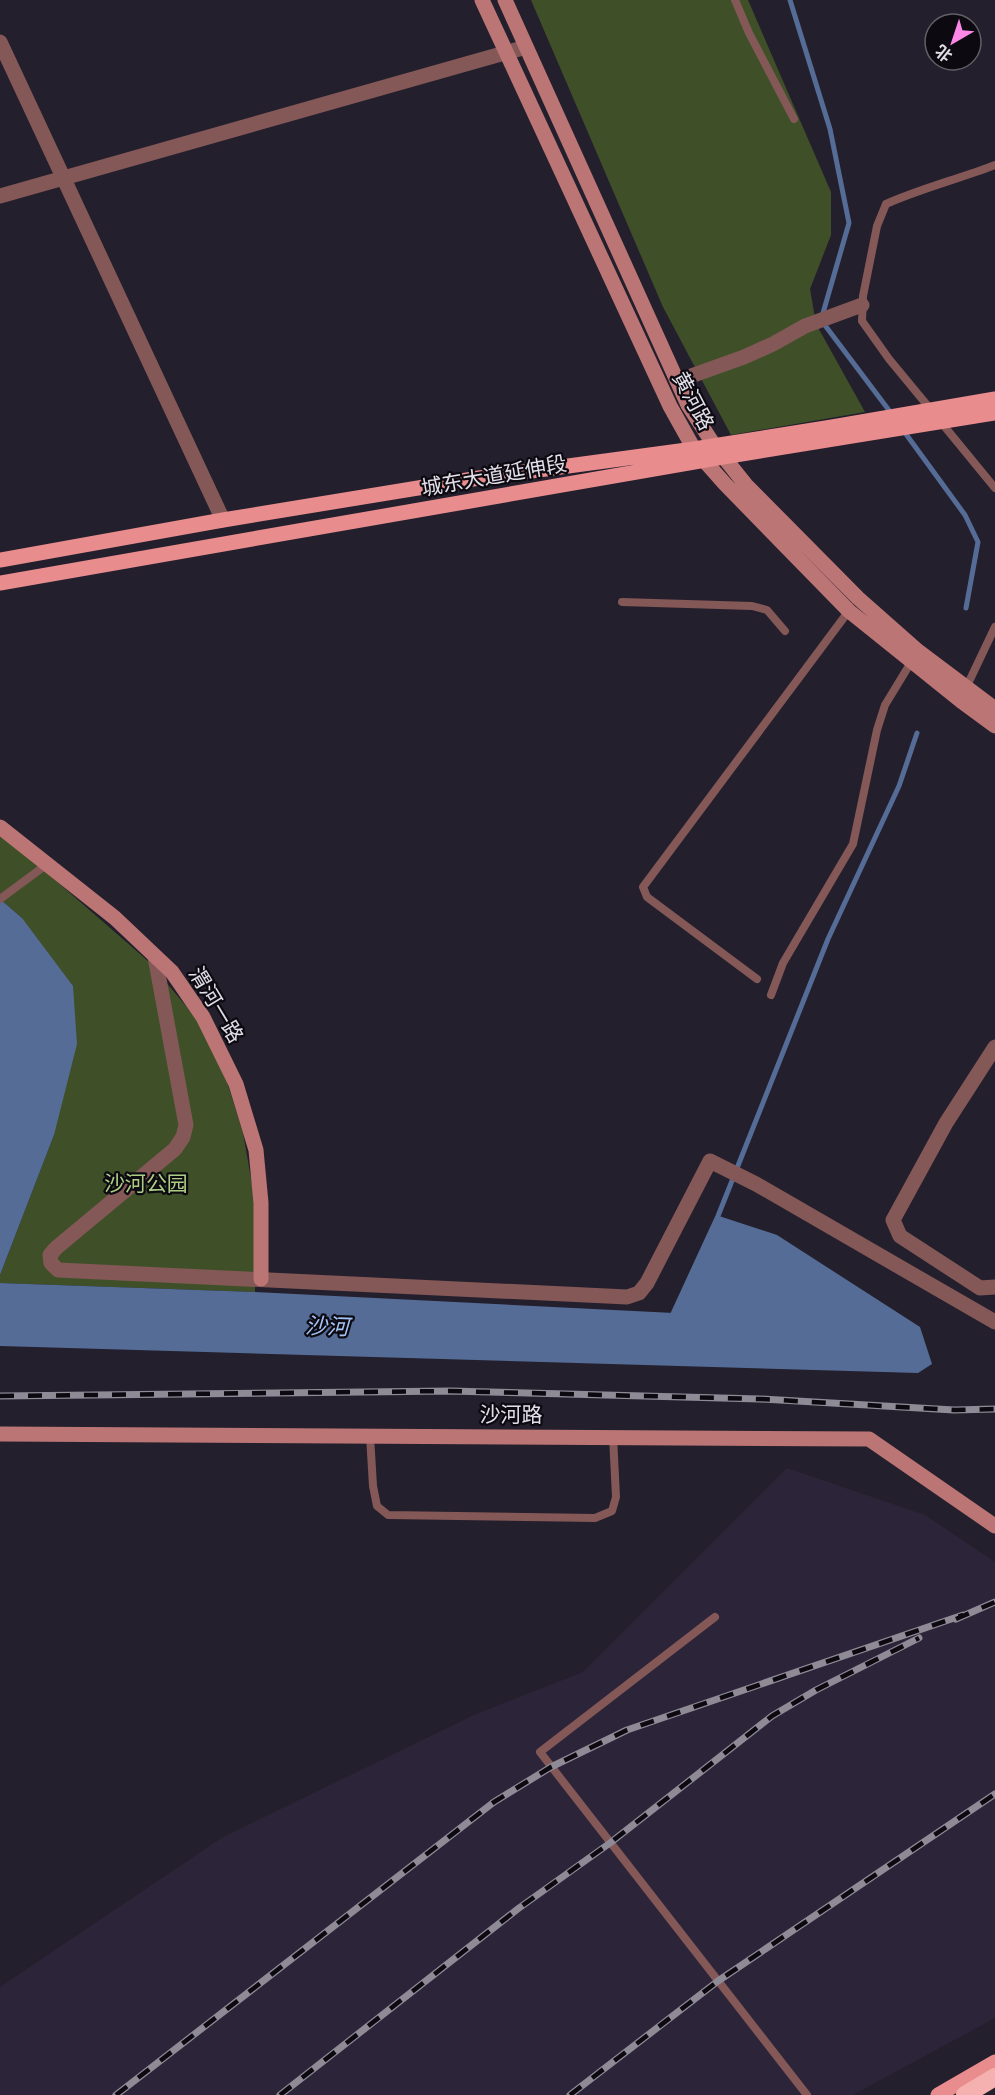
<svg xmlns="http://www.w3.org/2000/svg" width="995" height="2095" font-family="'Nunito Sans','Noto Sans SC',sans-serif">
  <rect width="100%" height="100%" fill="#241f2d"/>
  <path fill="#2c2439" d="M787,1468L925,1515L995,1562V2018L853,2095H0V1987L223,1837L474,1715L583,1672Z"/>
  <path fill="#3f5029" d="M531,0H748L831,192V235L810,289L816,324L865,412L731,435L663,307Z
    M0,832L148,961L197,1019L227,1082L243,1133L255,1201V1292L0,1283V1275L54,1135L22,918L0,899Z"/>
  <path fill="#546c96" d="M0,899L22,918L73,986L77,1044L54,1135L0,1275Z
    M719,1216L777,1235L920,1327L932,1364L918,1373L0,1346V1283L255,1292L674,1313Z"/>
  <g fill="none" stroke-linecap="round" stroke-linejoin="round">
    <path stroke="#546c96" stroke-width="5" d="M790,0L830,129L849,223L821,320L891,413
      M903,430L965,515L978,542L966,608
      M671,1318L718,1216L828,939L899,786L917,733"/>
    <path stroke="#845857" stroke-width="8" d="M735,0L749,33L794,119
      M932,411L889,359L862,321L863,296L877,226L886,204C922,188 959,179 995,165
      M940,421L995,488
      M622,602L752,606L767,610L785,631
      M965,690L995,627
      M0,899L46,865
      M757,979L647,897L643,887L851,608
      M771,995L783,963L853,844L877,730L885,705L913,659
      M370,1436L373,1486L377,1506L388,1515L595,1518L612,1511L616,1497L613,1436
      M715,1617L540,1752L807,2095"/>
    <path stroke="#845857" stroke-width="15" d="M0,42L223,520
      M0,196L526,47
      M677,381L744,357L773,344L805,326L862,305
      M155,957L186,1125L183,1137L175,1149L56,1248L50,1255L51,1263L58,1270L627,1297L639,1293L647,1283L710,1161L756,1184L995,1322
      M995,1047L946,1123L893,1220L900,1236L980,1288L995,1287"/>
    <path stroke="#bc7575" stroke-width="15" d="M482,0L670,406L694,449L725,484L849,611L961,701L995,726
      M505,0L688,405L714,445L746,485L858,598L918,651L995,709
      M0,827L115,918L172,972L203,1017L236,1084L256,1150L261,1203V1279
      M0,1434L869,1439L995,1526"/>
    <path stroke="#e88c8d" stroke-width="15" d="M0,560L223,520L479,478L694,449L832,427L995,399
      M0,583L723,457L995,413
      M938,2095L995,2062"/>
    <path stroke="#f4b1b0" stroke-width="18" d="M965,2095L995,2077"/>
    <g stroke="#8e8a96" stroke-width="7">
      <path id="rail" d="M0,1396L450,1391L760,1399L954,1410L995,1409
        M956,1619L995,1602
        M116,2095L494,1802L551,1767L627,1730L963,1615
        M280,2095L519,1908L610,1843L772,1716L816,1690L919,1638
        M570,2095L718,1981L995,1794"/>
    </g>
    <use href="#rail" stroke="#0c0a10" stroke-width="4.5" stroke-dasharray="14" stroke-linecap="butt"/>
  </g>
  <g text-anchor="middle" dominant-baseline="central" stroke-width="4.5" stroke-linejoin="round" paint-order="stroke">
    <g font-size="21" fill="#e2dee8" stroke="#0c0a10">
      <text transform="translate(693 401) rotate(62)">黄河路</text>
      <text transform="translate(494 476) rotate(-10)">城东大道延伸段</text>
      <text transform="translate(216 1005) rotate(59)">渭河一路</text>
      <text x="511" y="1415">沙河路</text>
    </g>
    <g font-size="21" fill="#adcd85" stroke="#0c0a10">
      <text x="146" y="1184">沙河公园</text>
    </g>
    <g font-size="22" font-style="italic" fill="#a3c2f6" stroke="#0c0a10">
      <text transform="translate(327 1327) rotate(2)">沙河</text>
    </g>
  </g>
  <g transform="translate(953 42) rotate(219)"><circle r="28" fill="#0c0a10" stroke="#625f66" stroke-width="1.5"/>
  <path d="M0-4.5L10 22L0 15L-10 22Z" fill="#fb87e6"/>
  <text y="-9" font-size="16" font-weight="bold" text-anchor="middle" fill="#e2dee8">北</text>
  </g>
</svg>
